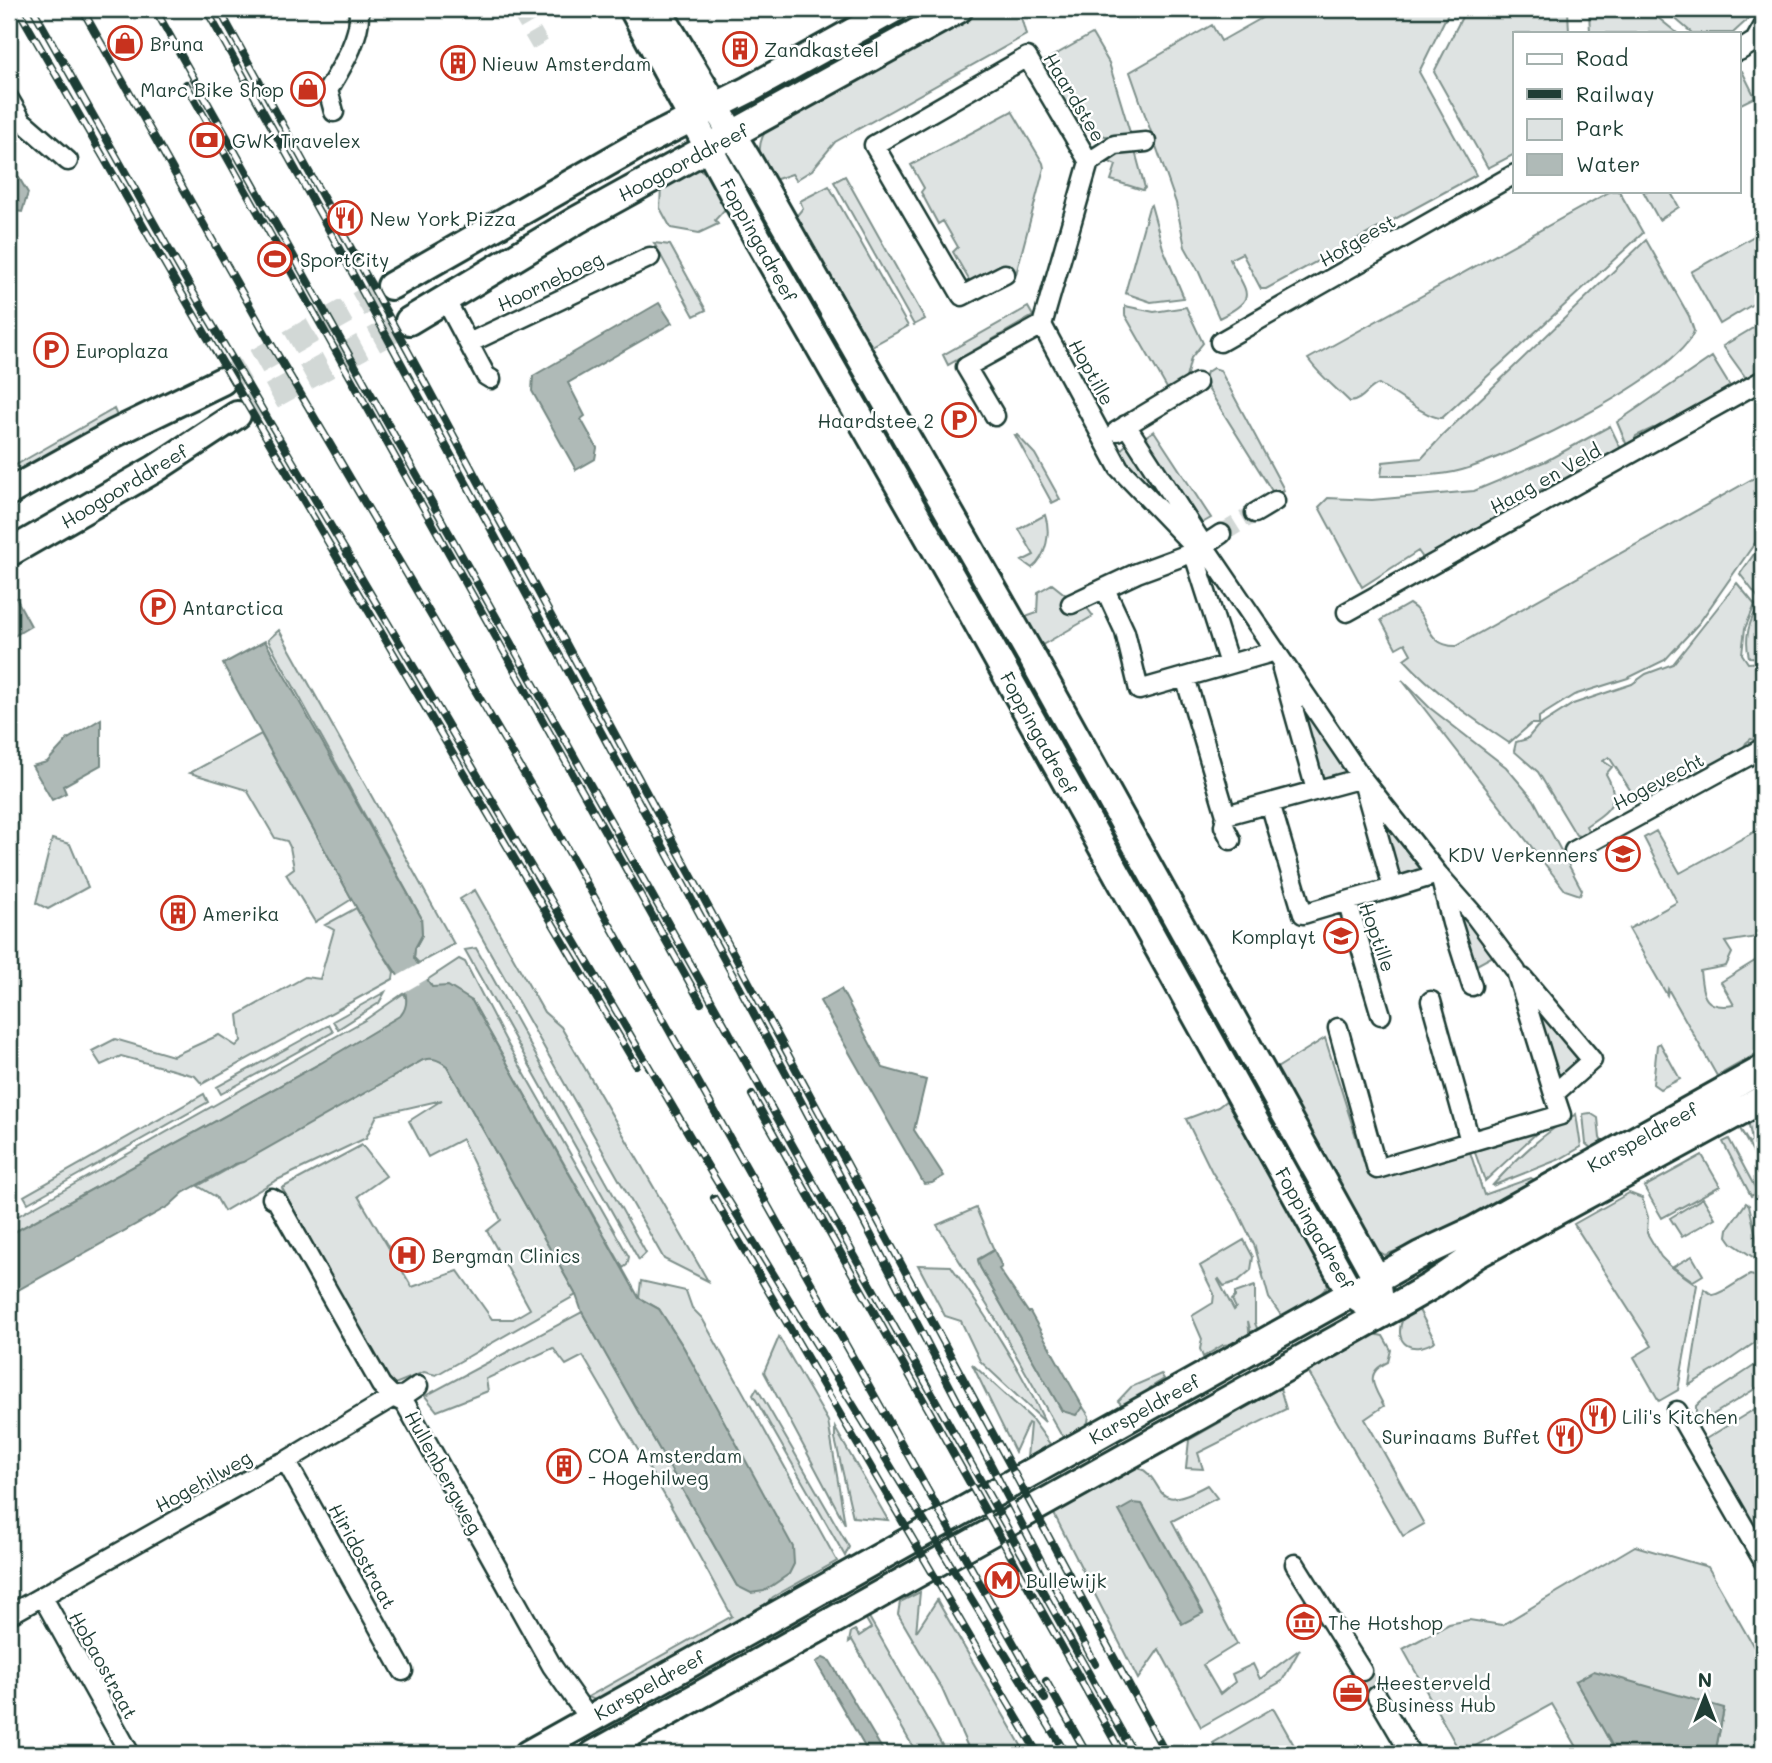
<svg xmlns="http://www.w3.org/2000/svg" width="1772" height="1763" font-family="Mali,sans-serif">
  <rect width="100%" height="100%" fill="#fff"/>
  <filter id="ink" filterUnits="userSpaceOnUse"><feTurbulence type="fractalNoise" baseFrequency=".0143" numOctaves="2"/><feDisplacementMap in="SourceGraphic" scale="14" xChannelSelector="R" yChannelSelector="G"/><feConvolveMatrix kernelMatrix="1 2 1 2 8 2 1 2 1" color-interpolation-filters="sRGB"/></filter>
  <g filter="url(#ink)">
    <path fill="#dee3e2" stroke="#7e908b" stroke-width="2" fill-rule="evenodd" d="M973,9H1035L1021,17L1026,35L835,142L812,170L796,180L792,174L771,181C758,155 754,146 771,122Z
      M1278,9H1450L1419,72L1476,175L1266,289H1261L1242,253L1230,259C1245,293 1261,297 1219,318L1198,270L1185,247L1176,203L1130,72L1212,25L1221,41Z
      M1466,9H1568L1569,33H1515V154L1488,168L1434,72Z
      M1589,9H1647L1677,33H1590Z
      M1664,9H1759L1733,33H1692Z
      M1092,34L1109,63L1131,136C1070,143 1066,108 1041,63Z
      M1742,71L1755,97L1739,105V72Z
      M1012,111L1043,163L1044,168L1016,274L999,271L972,285L953,252L958,247L943,221L938,224L921,192L924,188L911,165Z
      M1135,151L1145,188L1143,190L1111,180L1116,165L1107,161L1118,152Z
      M696,168C714,174 719,191 727,207L715,220L718,224L699,233L671,228L660,208L661,185Z
      M845,176L925,319L914,325L834,182Z
      M829,186L908,326L872,346L866,337L859,340L793,220L803,208L800,201Z
      M1611,191H1619L1643,233L1442,418C1430,420 1393,392 1379,384C1368,387 1363,401 1350,402C1335,387 1320,376 1308,359Z
      M1643,191H1670L1679,207L1659,220Z
      M1151,205L1163,248L1184,298L1151,302L1125,293L1149,207Z
      M1763,231V298L1720,324L1691,272Z
      M1646,240L1689,316L1694,331C1679,375 1509,457 1462,470C1435,477 1409,476 1381,476L1383,462L1422,458L1442,436Z
      M654,243L670,245L706,310L694,316Z
      M1125,306L1154,312L1186,307L1203,343L1191,358L1185,382L1168,390L1125,315Z
      M1028,307L1033,316L948,365L943,355Z
      M1763,322V369L1746,378L1723,346Z
      M1712,357L1731,388L1658,430L1653,428L1636,436L1633,445L1628,448L1617,422Z
      M1213,368L1220,370L1282,486L1284,491L1279,496L1272,491L1204,382L1207,372Z
      M114,409L117,416L9,477V469Z
      M1610,426L1622,451L1551,490L1546,487L1508,508L1506,516L1426,562L1418,551L1362,587L1319,507L1328,498L1372,500L1474,491L1546,461Z
      M1154,431L1211,518L1197,526L1140,440Z
      M1015,435H1017L1035,454L1060,499L1052,503Z
      M1128,443L1178,519L1117,453Z
      M1763,473V599L1760,600L1740,574L1761,544L1757,540L1699,623L1665,660L1628,678L1574,695L1539,717V724H1531L1509,743C1471,717 1435,693 1404,659L1411,654L1405,643L1396,648L1381,620L1409,604C1431,616 1424,646 1456,646Z
      M1045,515C1051,532 1047,556 1032,568L1022,561L1034,555L1019,529Z
      M1737,583L1755,605L1745,628L1742,654L1748,663L1763,662V739L1759,742L1751,739L1746,743L1742,751L1653,802L1636,799L1609,757L1603,761L1612,767L1606,774C1622,802 1610,810 1586,826L1590,834L1582,837L1576,835L1538,772L1514,751L1516,742L1527,739L1537,727L1573,704L1632,684L1646,674L1673,664Z
      M1052,584L1067,596L1076,613L1087,608L1093,616L1037,648L1020,619L1037,613L1038,592Z
      M1760,604L1763,605V658L1749,657C1744,637 1749,621 1760,604Z
      M279,630L454,944L419,963L414,958L415,948L422,935L421,917L268,640Z
      M1402,680L1430,708L1506,767L1534,800L1582,890L1580,895L1565,890Z
      M1291,684L1352,774L1317,783Z
      M261,734L352,899L315,922L286,874L294,868L290,847L287,841L275,838L247,790L190,773Z
      M1373,800L1431,872L1395,882Z
      M1763,827V936L1725,942L1732,953L1726,966L1700,971C1703,997 1704,1010 1734,1005L1721,982L1763,956V992L1757,996L1763,994V1050L1717,1076L1668,989L1667,995L1629,929L1677,902L1644,838L1656,831L1680,873Z
      M52,839L70,844L88,887L48,909L36,903Z
      M475,890L544,1012L561,1027L708,1281L664,1259L460,899Z
      M1450,894L1497,954L1473,967Z
      M356,908L394,972L393,979L202,1084L195,1076L121,1056L101,1065L92,1051L115,1039L173,1056L219,1035L236,1046L241,1041L238,1015L305,977L320,979L334,930L325,925Z
      M476,948L646,1253L639,1260L465,950Z
      M459,959L465,962L507,1043L629,1257L627,1265L623,1268L472,1001L432,987L427,980Z
      M385,992L379,1003L338,1029L333,1021Z
      M404,993C409,1002 407,1007 402,1015L321,1063L9,1235V1221L365,1020Z
      M1533,995L1586,1058L1557,1081Z
      M329,1025L333,1032L221,1094L217,1087Z
      M1325,1038L1368,1175L1468,1146L1484,1195L1531,1178L1536,1181L1425,1240L1385,1255L1375,1249L1272,1071Z
      M1660,1043L1680,1079L1660,1089L1653,1084L1657,1045Z
      M430,1058L439,1060L447,1066L576,1295L436,1375L424,1372L390,1386L282,1188L362,1145L386,1176L358,1196L412,1287L458,1271L492,1319H513L530,1309L487,1231L501,1220L462,1139L428,1157L409,1121L442,1100L377,1115L366,1138L275,1181L224,1211L216,1197L198,1186L423,1060Z
      M204,1094L208,1102L28,1203L24,1196Z
      M1227,1100L1320,1259L1328,1286L1307,1308L1283,1318L1269,1298L1255,1247L1238,1212L1212,1172L1186,1119L1218,1107Z
      M1763,1109V1171L1739,1127L1749,1143L1752,1141L1749,1125L1745,1119Z
      M1590,1113L1598,1118L1600,1138L1603,1144L1592,1149L1586,1144L1583,1114Z
      M1576,1114L1581,1147L1560,1159L1492,1186C1519,1156 1541,1135 1576,1114Z
      M1541,1129L1485,1181L1472,1144Z
      M1729,1139L1758,1193L1751,1196L1723,1142Z
      M1702,1155L1720,1186L1662,1218L1644,1187Z
      M1629,1193L1642,1198L1648,1217L1647,1233L1661,1257L1670,1266L1697,1285L1678,1390L1659,1401L1634,1357L1652,1346L1574,1224Z
      M1703,1198L1715,1218L1682,1237L1670,1218Z
      M1746,1203L1749,1205L1762,1263L1732,1243L1727,1236L1728,1229Z
      M976,1208L994,1250L978,1259L980,1267L1062,1411H1080L1083,1407L1089,1416L1088,1422C1083,1431 1070,1444 1060,1433L995,1318L937,1225Z
      M1244,1240L1253,1257L1251,1270L1238,1281L1224,1286L1219,1279L1218,1280L1234,1310L1236,1308L1232,1300L1235,1297V1293L1255,1286V1323L1259,1333L1252,1337L1248,1321L1250,1339L1244,1343L1223,1345L1203,1357L1200,1349L1202,1339L1192,1316L1213,1303L1214,1294L1200,1266Z
      M1692,1256L1703,1275L1693,1281L1673,1267Z
      M918,1265L951,1266C986,1316 1020,1367 1045,1422L980,1361L961,1321L945,1316Z
      M1750,1275L1763,1278V1337L1718,1368L1689,1385L1704,1289L1713,1295C1726,1292 1737,1281 1750,1275Z
      M641,1281L686,1291L692,1308L702,1318L837,1561L773,1597L765,1605L840,1566L604,1704L588,1697L732,1616L687,1534L583,1356L566,1365L553,1348L486,1379L488,1391L437,1411L425,1396L582,1312L737,1586L706,1391L684,1348L659,1309L639,1298Z
      M1419,1310L1435,1341C1413,1355 1392,1345 1403,1318Z
      M1368,1333L1383,1336L1391,1350L1388,1362C1363,1373 1374,1387 1384,1406L1365,1419L1424,1524L1403,1536L1305,1366Z
      M779,1337L828,1421L845,1524L764,1372Z
      M1763,1360V1384L1696,1425V1406L1701,1401Z
      M972,1364L1031,1418L1050,1444L1027,1458L1030,1424L1028,1423L1015,1452Z
      M1161,1374L1164,1379L1150,1388L1137,1406L1124,1407L1118,1401L1131,1387Z
      M757,1388L849,1547L845,1556L753,1395Z
      M1280,1388L1286,1409L1198,1453L1203,1469L1186,1468L1189,1440Z
      M1763,1404V1547L1704,1440Z
      M835,1428L888,1520L853,1517L835,1439Z
      M1130,1464C1172,1475 1144,1519 1207,1485L1217,1498L1172,1521L1237,1644L1203,1665L1220,1694L1235,1682L1232,1674L1253,1664L1260,1679L1300,1649L1282,1681L1201,1727L1159,1649L1138,1679L1051,1508ZM1142,1504L1203,1612L1182,1623Z
      M1635,1546L1708,1567L1763,1663V1754H1715L1724,1709L1576,1681L1617,1754H1581L1552,1704L1461,1754L1403,1649L1449,1624L1469,1620L1502,1625Z
      M920,1592L916,1632L937,1600L1026,1754H971L942,1689L898,1614L900,1602Z
      M866,1612L947,1754H917L852,1640L849,1642L851,1632L855,1630L859,1636L871,1628L863,1614Z
      M1273,1708L1299,1754H1279L1275,1747L1258,1754H1218L1213,1743Z"/>
    <path fill="#afbab7" stroke="#758883" stroke-width="2" d="M9,161L28,193L22,212L9,210Z
      M659,303L672,323L568,383L585,416L581,419L597,448L595,459L576,470L532,391L533,376Z
      M16,598L31,626L9,639V602Z
      M265,641L421,917L422,935L415,948L414,958L432,987L448,986L472,1001L639,1298L659,1309L684,1348L793,1547L794,1564L789,1574L764,1591L751,1593L737,1586L606,1355L582,1312L576,1295L447,1066C439,1060 433,1057 423,1060L243,1162L235,1164L183,1193L169,1206L9,1295V1235L321,1063L401,1015C418,994 390,965 378,947L223,664Z
      M101,719V765L63,786L66,793L52,800L32,766L47,762L68,739Z
      M841,989L883,1068L926,1080L914,1130L944,1176L932,1183L924,1184L820,1001Z
      M994,1250L1002,1267L999,1269L1028,1312H1030L1083,1407L1076,1415L1062,1411L980,1267L978,1260Z
      M1133,1503L1142,1504L1203,1613L1182,1624L1119,1511Z
      M823,1658L830,1661L885,1754H869L816,1662Z
      M1594,1671L1724,1708L1715,1754H1617L1576,1681Z"/>
    <path fill="#fff" d="M421,963L429,978L403,993L394,978Z"/>
    <g fill="none" stroke-linecap="round" stroke-linejoin="round">
      <path stroke="#d2d8d6" stroke-width="18" stroke-dasharray="18 9" stroke-linecap="butt" d="M519,9L540,45
        M1221,534L1255,513
        M1362,1671L1377,1696"/>
      <path stroke="#d2d8d6" stroke-width="26" stroke-dasharray="26 13" stroke-linecap="butt" d="M222,381L391,286
        M237,415L409,321"/>
      <g stroke="#1f3d34" stroke-width="23">
        <path id="street" d="M1739,51L1755,41L1763,27
          M9,99L22,121L68,161
          M334,112L328,90C340,70 364,33 358,9
          M1089,162L1115,145L1146,142
          M445,299L486,376L491,379
          M1042,325L1119,468L1190,542L1229,664
          M1220,342L1515,174
          M469,343L650,257
          M995,416L966,367L1042,325L1089,162L1027,57L874,145L962,296L1005,274
          M1126,425L1204,546L1362,778L1438,874
          M1117,431L1197,383
          M1255,513L1275,501
          M1105,589L1125,632L1139,690L1276,651
          M1071,604L1137,573L1194,552L1221,534
          M1347,612L1763,380
          M1282,669L1316,790
          M1185,677L1226,815L1224,826L1231,840
          M1270,803L1303,914L1347,901L1381,1015
          M1226,815L1362,778L1393,888L1438,874L1475,916L1516,971L1554,1094
          M1574,851L1763,748
          M1441,880L1452,923L1472,986
          M1347,901L1393,888
          M1431,1001L1470,1141
          M1338,1028L1377,1169L1561,1115L1554,1094L1592,1060L1523,978
          M272,1198L277,1201L381,1385L393,1397L405,1403L552,1666L589,1719
          M1677,1411L1763,1560
          M286,1461L403,1671
          M1295,1564L1362,1671
          M42,1596L130,1754
          M9,1615L271,1467L286,1461L393,1397L405,1395L418,1386
          M1377,1696L1411,1754"/>
      </g>
      <g stroke="#1f3d34" stroke-width="32">
        <path id="secondary" d="M633,9L758,239L972,613L1351,1294L1382,1314
          M657,9L750,164L1033,659L1377,1279L1382,1314
          M391,286L633,148L748,90L894,9
          M409,321L577,220L959,9
          M9,492L113,434L222,381
          M9,553L155,469L237,415
          M528,1754L1420,1255L1474,1230L1763,1069
          M594,1754L1382,1314L1431,1286L1476,1255L1763,1099"/>
      </g>
      <use href="#street" stroke="#fff" stroke-width="18"/>
      <use href="#secondary" stroke="#fff" stroke-width="26"/>
      <g stroke="#1f3d34" stroke-width="8">
        <path id="rail" d="M18,9L196,318L636,1065
          M33,9L193,292L711,1172L1066,1754
          M82,9L270,342L542,804L1045,1699
          M155,9L1134,1754
          M206,9L329,230L795,1090L1095,1664
          M219,9L409,353L1166,1754
          M186,84L701,1003
          M752,1095L1122,1754
          M714,1198L1038,1754
          M1046,1681L1087,1754"/>
      </g>
      <use href="#rail" stroke="#fff" stroke-width="5" stroke-dasharray="16" stroke-linecap="butt"/>
    </g>
  </g>
  <defs>
    <g id="shop-ring" transform="scale(1.75)"><circle r="9.5" fill="#fff" stroke="#c8321e" stroke-width="1.5"/><path d="M-5-2.5h2.3a2.7 3.5 0 0 1 5.4 0H5L5.5 6h-11ZM-1.5-2.5h3a1.5 2.3 0 0 0-3 0Z" fill="#c8321e"/></g>
    <g id="building-ring" transform="scale(1.75)"><circle r="9.5" fill="#fff" stroke="#c8321e" stroke-width="1.5"/><path d="M-4-6H4V6H1V3H-1V6H-4ZM-2.5-4.3h1.7v1.8h-1.7ZM.8-4.3h1.7v1.8H.8ZM-2.5-1h1.7V.8h-1.7ZM.8-1h1.7V.8H.8Z" fill="#c8321e"/></g>
    <g id="bank-ring" transform="scale(1.75)"><circle r="9.5" fill="#fff" stroke="#c8321e" stroke-width="1.5"/><path d="M-6-4H6V4H-6ZM0-2.3a2.3 2.3 0 1 0 0 4.6a2.3 2.3 0 1 0 0-4.6Z" fill="#c8321e"/></g>
    <g id="restaurant-ring" transform="scale(1.75)"><circle r="9.5" fill="#fff" stroke="#c8321e" stroke-width="1.5"/><path d="M-5-6h1v4h1v-4h1v4h1v-4h1v5L-1.5 .5V6h-2V.5L-5-1ZM5-6V6H3V1.5H1.5Q1.5-4 5-6Z" fill="#c8321e"/></g>
    <g id="stadium-ring" transform="scale(1.75)"><circle r="9.5" fill="#fff" stroke="#c8321e" stroke-width="1.5"/><path d="M0-5a6.5 5 0 1 0 0 10a6.5 5 0 1 0 0-10ZM-3.5-1.8h7v3.6h-7Z" fill="#c8321e"/></g>
    <g id="parking-ring" transform="scale(1.75)"><circle r="9.5" fill="#fff" stroke="#c8321e" stroke-width="1.5"/><path d="M-3.5-5.5H1a3.5 3.5 0 0 1 0 7H-1V5.5H-3.5ZM-1-3.4V-.6H.8a1.4 1.4 0 0 0 0-2.8Z" fill="#c8321e"/></g>
    <g id="school-ring" transform="scale(1.75)"><circle r="9.5" fill="#fff" stroke="#c8321e" stroke-width="1.5"/><path d="M0-5L7-2L0 1L-7-2ZM-4 1L0 2.5L4 1V4Q0 6-4 4Z" fill="#c8321e"/></g>
    <g id="hospital-ring" transform="scale(1.75)"><circle r="9.5" fill="#fff" stroke="#c8321e" stroke-width="1.5"/><path d="M-5-5h3v3.5h4V-5h3V5h-3V1.5h-4V5h-3Z" fill="#c8321e"/></g>
    <g id="metro-ring" transform="scale(1.75)"><circle r="9.5" fill="#fff" stroke="#c8321e" stroke-width="1.5"/><path d="M-5.5 5V-5H-3L0 0L3-5H5.5V5H3V-.5L0 4L-3-.5V5Z" fill="#c8321e"/></g>
    <g id="museum-ring" transform="scale(1.75)"><circle r="9.5" fill="#fff" stroke="#c8321e" stroke-width="1.5"/><path d="M0-6L6-3V-2H-6V-3ZM-5-1h2V3h-2ZM-1-1h2V3h-2ZM3-1h2V3H3ZM-6 4H6V6H-6Z" fill="#c8321e"/></g>
    <g id="office-ring" transform="scale(1.75)"><circle r="9.5" fill="#fff" stroke="#c8321e" stroke-width="1.5"/><path d="M-6-3h4V-5.5h4V-3h4V5H-6ZM-1-4.5V-3h2v-1.5ZM-6 0V1H6V0Z" fill="#c8321e"/></g>
  </defs>
  <g fill-rule="evenodd">
    <use href="#shop-ring" x="125" y="43"/>
    <use href="#building-ring" x="740" y="49"/>
    <use href="#building-ring" x="458" y="63"/>
    <use href="#shop-ring" x="308" y="89"/>
    <use href="#bank-ring" x="207" y="140"/>
    <use href="#restaurant-ring" x="345" y="218"/>
    <use href="#stadium-ring" x="275" y="259"/>
    <use href="#parking-ring" x="51" y="350"/>
    <use href="#parking-ring" x="959" y="420"/>
    <use href="#parking-ring" x="158" y="607"/>
    <use href="#school-ring" x="1623" y="854"/>
    <use href="#building-ring" x="178" y="913"/>
    <use href="#school-ring" x="1341" y="936"/>
    <use href="#hospital-ring" x="407" y="1255"/>
    <use href="#restaurant-ring" x="1598" y="1416"/>
    <use href="#restaurant-ring" x="1565" y="1436"/>
    <use href="#building-ring" x="564" y="1466"/>
    <use href="#metro-ring" x="1002" y="1580"/>
    <use href="#museum-ring" x="1304" y="1622"/>
    <use href="#office-ring" x="1351" y="1693"/>
  </g>
  <g text-anchor="middle" dominant-baseline="central" stroke-width="5" stroke-linejoin="round" paint-order="stroke">
    <g font-size="19" fill="#1f3d34" stroke="#fff" text-anchor="start">
      <text x="150" y="43">Bruna</text>
      <text x="764" y="49">Zandkasteel</text>
      <text x="482" y="63">Nieuw Amsterdam</text>
      <text x="284" y="89" text-anchor="end">Marc Bike Shop</text>
      <text x="232" y="140">GWK Travelex</text>
      <text x="370" y="218">New York Pizza</text>
      <text x="300" y="259">SportCity</text>
      <text x="76" y="350">Europlaza</text>
      <text x="934" y="420" text-anchor="end">Haardstee 2</text>
      <text x="182" y="607">Antarctica</text>
      <text x="1598" y="854" text-anchor="end">KDV Verkenners</text>
      <text x="202" y="913">Amerika</text>
      <text x="1316" y="936" text-anchor="end">Komplayt</text>
      <text x="432" y="1255">Bergman Clinics</text>
      <text x="1622" y="1416">Lili's Kitchen</text>
      <text x="1540" y="1436" text-anchor="end">Surinaams Buffet</text>
      <text x="588" y="1455">COA Amsterdam<tspan x="588" dy="22">- Hogehilweg</tspan></text>
      <text x="1026" y="1580">Bullewijk</text>
      <text x="1328" y="1622">The Hotshop</text>
      <text x="1376" y="1682">Heesterveld<tspan x="1376" dy="22">Business Hub</tspan></text>
    </g>
    <g font-size="19" fill="#1f3d34" stroke="#fff">
      <text transform="translate(1075 97) rotate(59)">Haardstee</text>
      <text transform="translate(683 162) rotate(-28)">Hoogoorddreef</text>
      <text transform="translate(759 240) rotate(61)">Foppingadreef</text>
      <text transform="translate(1357 240) rotate(-30)">Hofgeest</text>
      <text transform="translate(550 281) rotate(-25)">Hoorneboeg</text>
      <text transform="translate(1092 372) rotate(61)">Hoptille</text>
      <text transform="translate(1545 478) rotate(-29)">Haag en Veld</text>
      <text transform="translate(124 486) rotate(-31)">Hoogoorddreef</text>
      <text transform="translate(1039 733) rotate(61)">Foppingadreef</text>
      <text transform="translate(1658 781) rotate(-28)">Hogevecht</text>
      <text transform="translate(1378 937) rotate(71)">Hoptille</text>
      <text transform="translate(1642 1137) rotate(-29)">Karspeldreef</text>
      <text transform="translate(1315 1228) rotate(60)">Foppingadreef</text>
      <text transform="translate(1144 1409) rotate(-29)">Karspeldreef</text>
      <text transform="translate(444 1472) rotate(61)">Hullenbergweg</text>
      <text transform="translate(203 1481) rotate(-29)">Hogehilweg</text>
      <text transform="translate(363 1556) rotate(61)">Hiridostraat</text>
      <text transform="translate(104 1665) rotate(61)">Hobaostraat</text>
      <text transform="translate(649 1685) rotate(-29)">Karspeldreef</text>
    </g>
  </g>
  <rect width="1772" height="1763" fill="none" stroke="#fff" stroke-width="35"/>
  <rect x="18" y="18" width="1737" height="1728" fill="none" stroke="#1f3d34" stroke-width="2.5" filter="url(#ink)"/>
  <rect x="1513" y="32" width="228" height="161" fill="#ffffff" stroke="#a5b1ae" stroke-width="2"/>
  <rect x="1527" y="54" width="35" height="10" fill="#ffffff" stroke="#a5b1ae" stroke-width="2"/>
  <text x="1576" y="66" font-size="21" fill="#1f3d34">Road</text>
  <rect x="1527" y="89" width="35" height="10" fill="#1f3d34" stroke="#a5b1ae" stroke-width="2"/>
  <text x="1576" y="102" font-size="21" fill="#1f3d34">Railway</text>
  <rect x="1527" y="119" width="35" height="21" fill="#dee3e2" stroke="#a5b1ae" stroke-width="2"/>
  <text x="1576" y="136" font-size="21" fill="#1f3d34">Park</text>
  <rect x="1527" y="154" width="35" height="21" fill="#afbab7" stroke="#a5b1ae" stroke-width="2"/>
  <text x="1576" y="172" font-size="21" fill="#1f3d34">Water</text>
  <g transform="translate(1705 1697)" stroke="#ffffff" stroke-width="5" paint-order="stroke">
  <path d="M0-5L12 26L0 18L-12 26Z" fill="#1f3d34"/>
  <text y="-10" font-size="19" font-weight="bold" text-anchor="middle" fill="#1f3d34">N</text>
  </g>
</svg>
